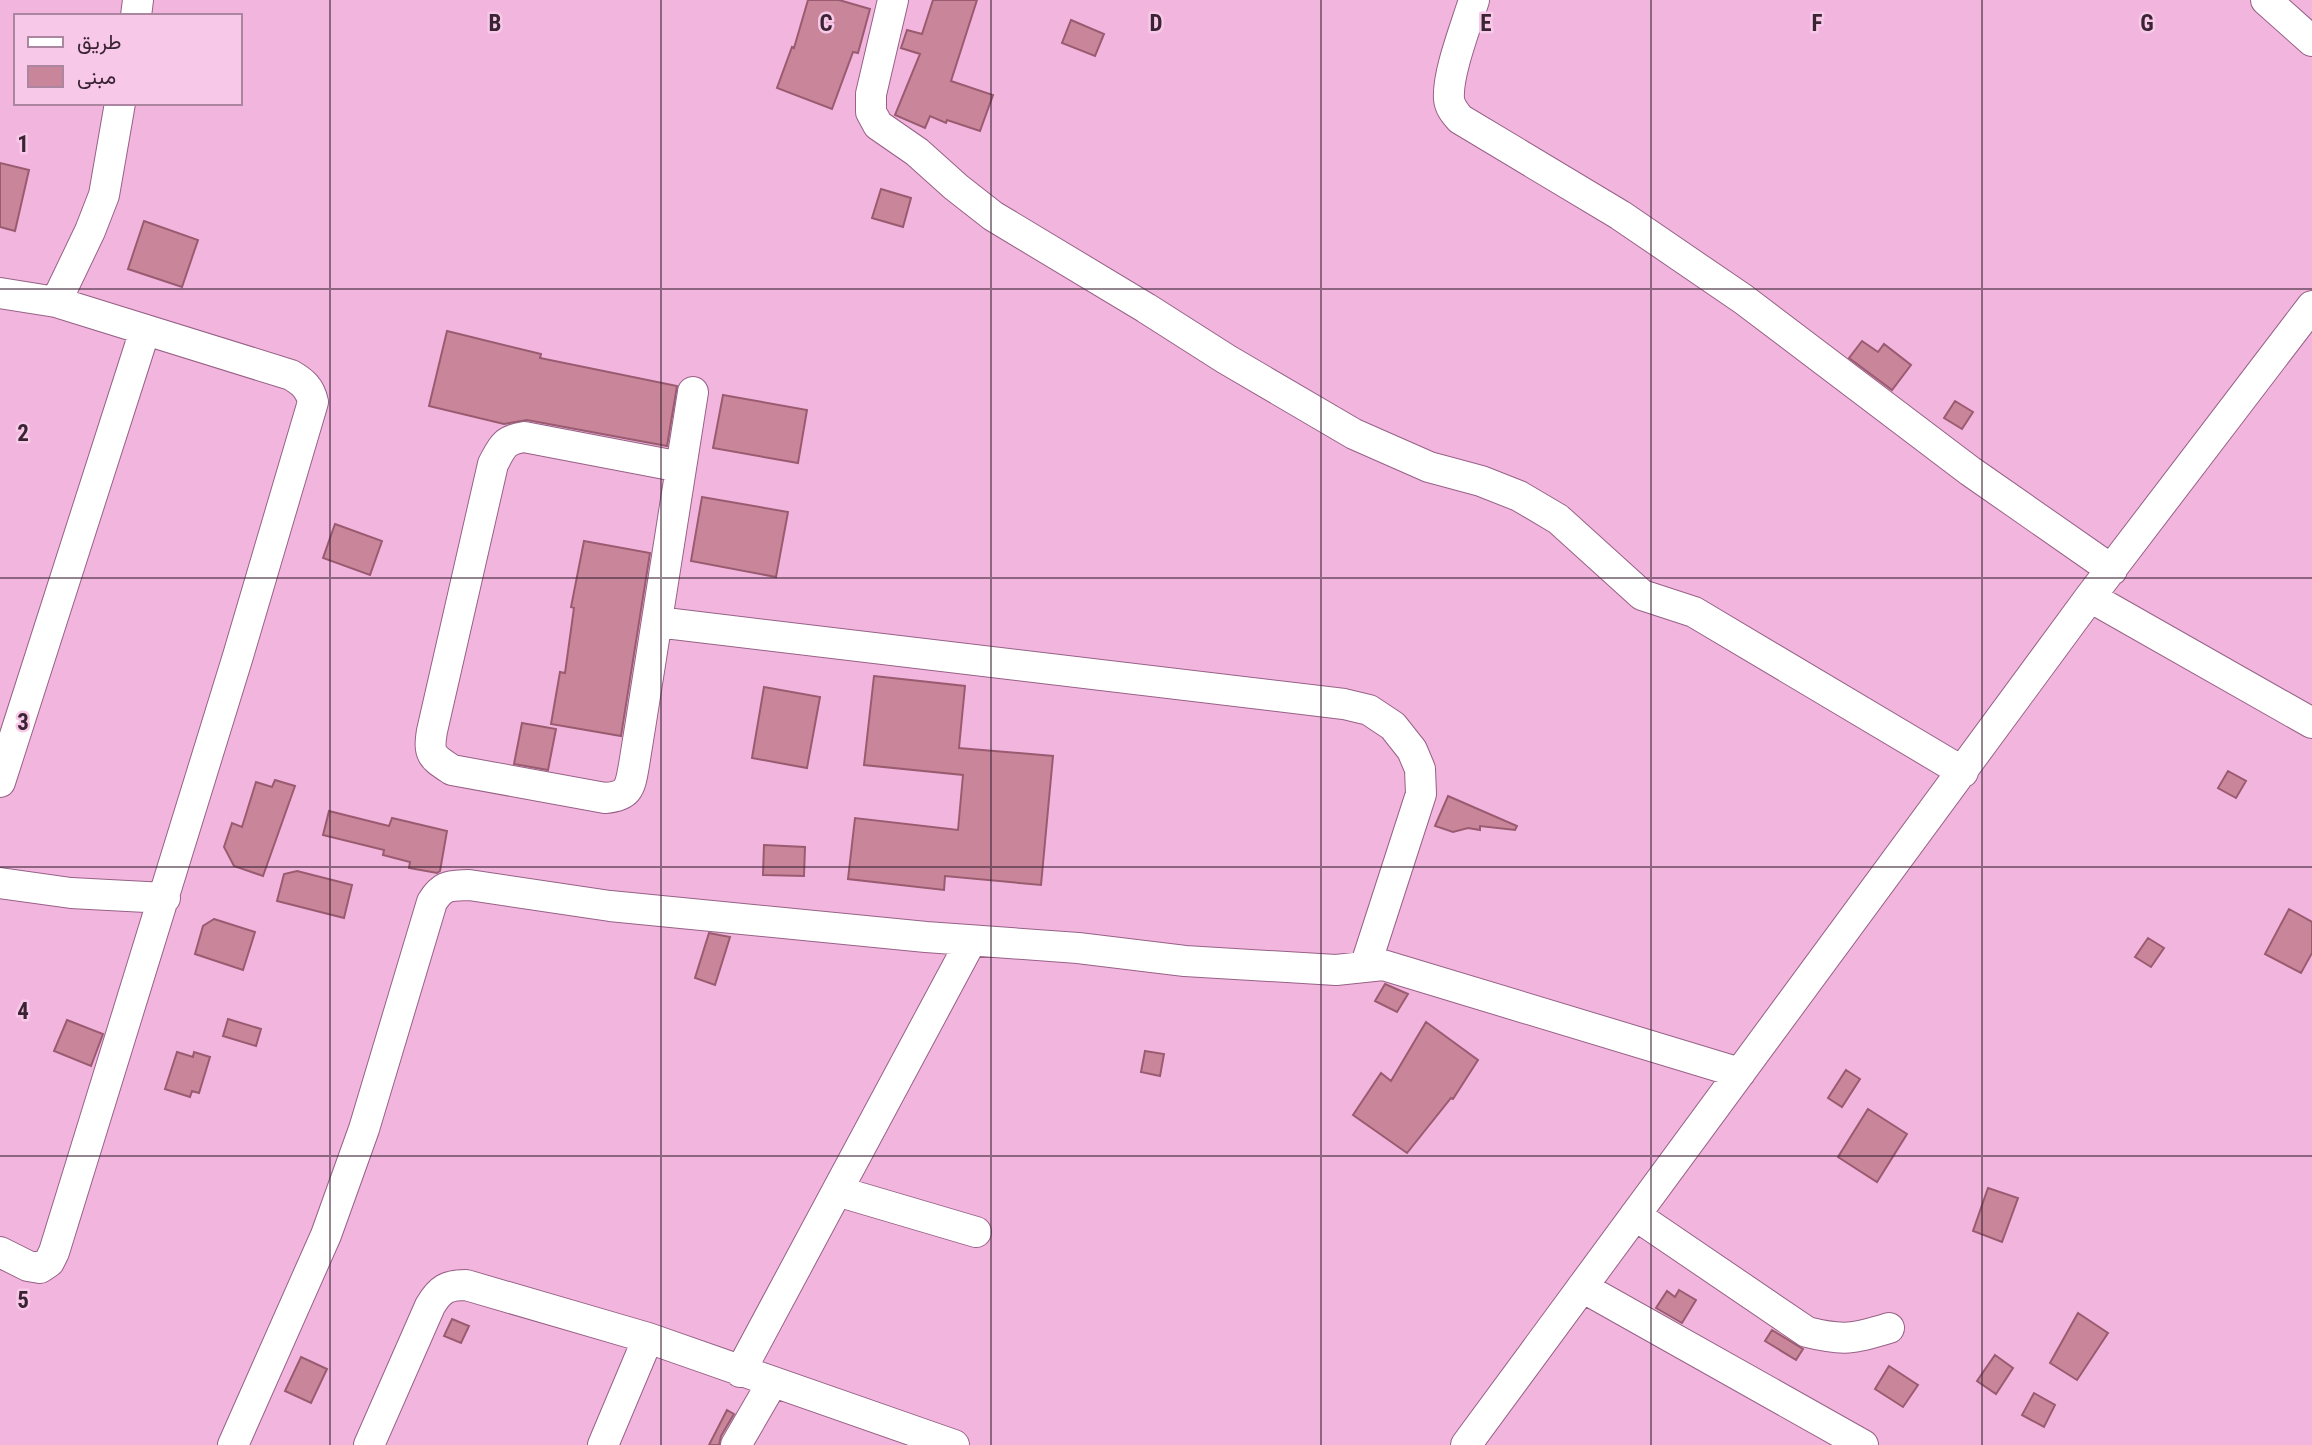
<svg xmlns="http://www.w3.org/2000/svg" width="2312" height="1445" font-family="'Roboto Condensed',Vazirmatn,sans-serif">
  <rect width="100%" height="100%" fill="#f2b6de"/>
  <path fill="#c9869b" stroke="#9a5b70" stroke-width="2" d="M808,0H839L870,9L858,53L853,52L832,109L777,88L792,47L794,48Z
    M933,0H977L951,81L993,95L980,131L947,120L946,123L930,116L925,128L895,115L920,54L901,48L907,30L922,34Z
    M1071,20L1104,34L1095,56L1062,43Z
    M0,163L29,170L15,231L0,227Z
    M881,189L911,198L903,227L872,218Z
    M144,221L198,240L182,287L128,269Z
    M447,331L541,354L540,358L677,386L667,446L527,420L504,424L429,406Z
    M1862,341L1878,352L1884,344L1911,365L1892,390L1849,358Z
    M723,395L807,410L798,463L713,448Z
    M1955,401L1973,412L1962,429L1944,418Z
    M702,497L788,512L776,577L691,561Z
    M335,524L382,541L370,575L323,558Z
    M584,541L650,553L621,736L551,724L560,672L565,673L574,608L571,607Z
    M874,676L965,686L959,748L1053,756L1041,885L945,876L944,890L848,879L855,818L958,830L963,775L864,765Z
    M764,687L820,697L807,768L752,758Z
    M522,723L556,729L548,770L514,764Z
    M2228,771L2246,781L2236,798L2218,788Z
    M275,780L295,786L263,876L234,866L224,847L232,823L242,827L256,782L272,787Z
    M1448,796L1517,826L1515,830L1480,826V830L1468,828L1453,832L1435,826Z
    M329,811L389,826L392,818L447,831L440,871L437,873L409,868L410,862L383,855L384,850L323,835Z
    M764,845L805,847L804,876L763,875Z
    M297,871L352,885L344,918L277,901L284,874Z
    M2289,909L2312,922V953L2301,973L2265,954Z
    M214,919L255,932L243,970L195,954L203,926Z
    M709,933L730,937L715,985L695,978Z
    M2148,938L2164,948L2151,967L2135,957Z
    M1385,984L1408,994L1397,1012L1375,1001Z
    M228,1019L261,1029L256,1046L223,1036Z
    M67,1020L103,1034L91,1066L54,1051Z
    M1426,1022L1478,1060L1453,1099L1451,1098L1407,1153L1353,1115L1381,1073L1391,1081Z
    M1145,1051L1164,1054L1160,1076L1141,1072Z
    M177,1052L193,1057L194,1052L210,1057L199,1093L192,1091L190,1097L165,1089Z
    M1846,1070L1860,1079L1842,1107L1828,1098Z
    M1868,1109L1907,1134L1877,1182L1838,1157Z
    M1988,1188L2018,1198L2002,1242L1973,1231Z
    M1679,1290L1696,1300L1682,1323L1656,1308L1667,1291L1675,1297Z
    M2078,1313L2108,1333L2077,1380L2050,1363Z
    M452,1319L469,1326L461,1343L444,1336Z
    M1772,1330L1803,1349L1796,1360L1765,1341Z
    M1995,1355L2013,1368L1996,1394L1977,1381Z
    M301,1357L327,1369L311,1403L285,1391Z
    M1889,1366L1918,1385L1903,1407L1875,1389Z
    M2034,1393L2055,1405L2044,1427L2022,1415Z
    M727,1410L734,1414L721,1436L719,1445H709Z"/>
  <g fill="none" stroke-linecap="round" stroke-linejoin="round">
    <g stroke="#976186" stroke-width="32">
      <path id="minor" d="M893,0L871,94V112L878,125L917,152L956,187L993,216L1146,308L1226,359L1354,434L1429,467L1481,481L1519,496L1558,519L1642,595L1694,612L1963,772
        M1474,0C1466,26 1447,74 1449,99C1450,108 1455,113 1460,119L1620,215L1743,299L1970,471L2112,570
        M2266,0L2312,41
        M136,16L138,0
        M0,293L56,302L291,375C303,382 310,388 313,402L238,656L54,1252L49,1262L40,1268L28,1266L0,1252
        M56,302L90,231L104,195L120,103
        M681,467L524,437C504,440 502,447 493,464L432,731C428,755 432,757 452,770L605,798C630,796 630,787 634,765C654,641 673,517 693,392
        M2090,597L2312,723
        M657,622L1344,704L1369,710L1393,726L1412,750L1420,769L1421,794L1365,967
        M0,782L145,330
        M0,883L71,893L165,898
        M837,1191L976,1232
        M1635,1215L1807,1332C1843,1341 1854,1339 1889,1328
        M1582,1287L1863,1445
        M740,1372L971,941
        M233,1445L326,1235L364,1129L432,902C443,884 450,886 469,885L610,906L926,937L1078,948L1185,961L1336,970L1383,965L1740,1073
        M369,1445L430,1306C440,1289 447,1285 466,1285L648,1338L954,1445
        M603,1445L648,1338
        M736,1445L772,1383
        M1466,1445L2090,597L2312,306"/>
    </g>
    <use href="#minor" stroke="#fff" stroke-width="30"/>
  </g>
  <path fill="none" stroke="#3a2333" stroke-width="2" stroke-opacity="0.55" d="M330,0V1445M661,0V1445M991,0V1445M1321,0V1445M1651,0V1445M1982,0V1445M0,289H2312M0,578H2312M0,867H2312M0,1156H2312"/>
  <g font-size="23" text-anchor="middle" font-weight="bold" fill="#3a2333" stroke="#f8c8e8" stroke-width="5" stroke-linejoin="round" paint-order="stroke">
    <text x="495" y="31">B</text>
    <text x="826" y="31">C</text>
    <text x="1156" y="31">D</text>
    <text x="1486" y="31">E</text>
    <text x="1817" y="31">F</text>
    <text x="2147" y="31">G</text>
    <text x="23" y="152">1</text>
    <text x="23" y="441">2</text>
    <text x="23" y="730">3</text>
    <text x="23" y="1019">4</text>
    <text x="23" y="1308">5</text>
  </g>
  <rect x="14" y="14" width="228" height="91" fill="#f8c8e8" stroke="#ac86a0" stroke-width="2"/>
  <rect x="28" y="37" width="35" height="10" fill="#ffffff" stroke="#ac86a0" stroke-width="2"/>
  <text x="77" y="49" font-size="21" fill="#3a2333">طريق</text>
  <rect x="28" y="66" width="35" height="21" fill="#c9869b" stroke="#ac86a0" stroke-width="2"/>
  <text x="77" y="84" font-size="21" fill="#3a2333">مبنى</text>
</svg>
